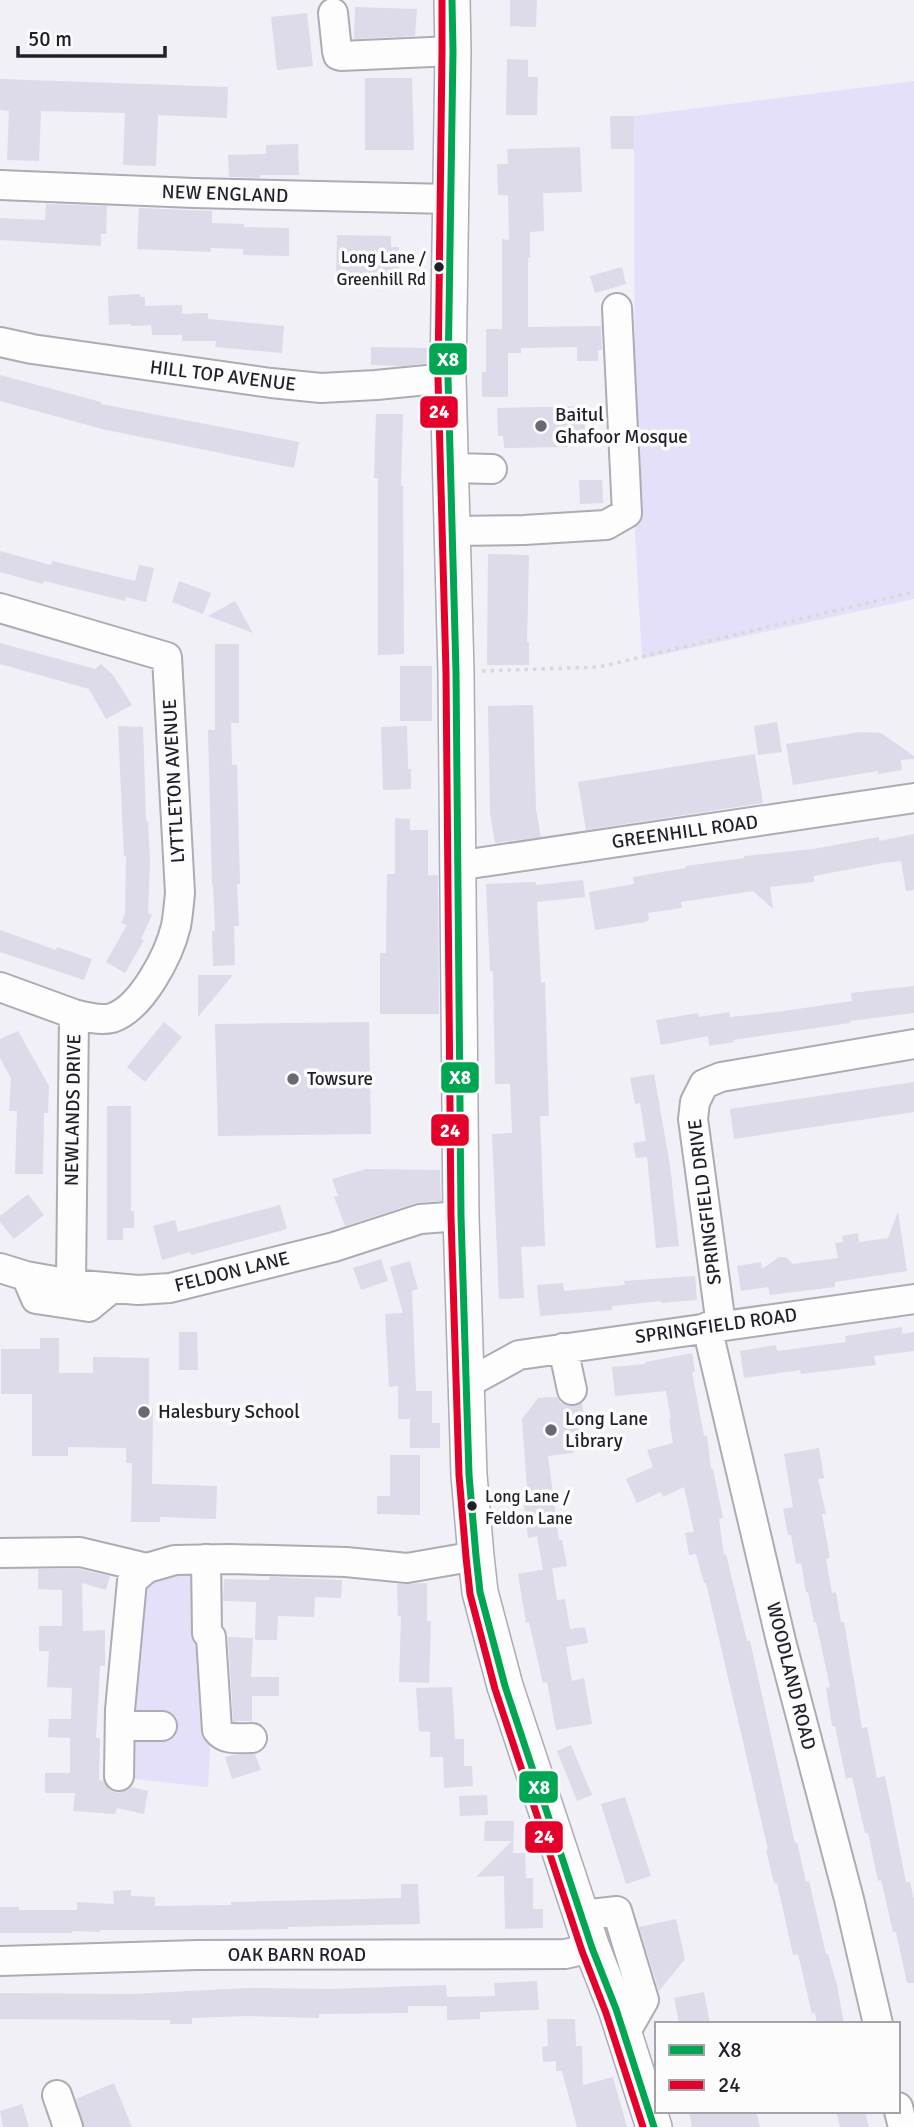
<svg xmlns="http://www.w3.org/2000/svg" width="914" height="2127" font-family="Signika,sans-serif">
  <rect width="100%" height="100%" fill="#f1f0f7"/>
  <path fill="#e4e0f9" d="M914,81V599L642,659L635,533L634,116Z
    M179,1574L195,1575L216,1641L208,1787L134,1779L133,1744L140,1736L136,1712L130,1701L144,1592L154,1578Z"/>
  <path fill="#dddae9" d="M510,0H537L536,27L510,26Z
    M355,7L417,9L415,36L354,39Z
    M307,13L313,66L277,70L271,17Z
    M507,59L528,60V77H538L537,115H506Z
    M365,78H412L414,150H365Z
    M0,79L228,87L227,118L158,115L156,166L123,165L125,113L41,111L39,161L7,160L9,111L0,110Z
    M610,116H634V149H611Z
    M298,144L299,175H260V178L229,177L228,155L266,154V145Z
    M580,147L582,192L543,193L544,231L530,232V258H528V327L601,326L602,350H598V361H577V347L521,348V353H508V397H482V372H486V329H502V239L509,240L508,195H498L497,164H508L507,149Z
    M46,204L107,206L106,234H101V246L0,240V218L45,220Z
    M139,208L212,211V223L244,224V227L289,228V256L243,255V249L211,248L210,252L137,249Z
    M337,235L391,236V247H399V283L336,282Z
    M622,267L626,284L595,293L590,276Z
    M140,294V297H145V306L182,305V314L208,313V319L284,326L282,353L215,347L216,341H182V335H152L151,325L131,326V324L109,325L108,296Z
    M371,347L428,348V363L403,366L371,365Z
    M0,375L101,402V404L299,442L294,468L102,429L0,401Z
    M585,406V439H568L569,447L504,448L503,436H498L497,408Z
    M376,414H403L401,486H403L404,654L378,655V478H374Z
    M579,480H602L603,503L580,504Z
    M0,551L51,565L52,561L135,581L139,565L154,568L146,602L126,597L125,601L44,581L43,584L0,572Z
    M488,554L529,555L527,642H529V665H487Z
    M179,581L211,593L203,614L172,602Z
    M235,601L253,633L208,616Z
    M0,643L95,669L101,664L113,675L132,705L106,719L89,689L0,664Z
    M215,644H239V723H231L232,765H237L240,884H237L239,926H234L235,965L213,966L212,931H215L213,885H212L208,730H215Z
    M400,666H432V721H400Z
    M533,705L536,809L541,837L495,843L490,813L488,706Z
    M777,722L782,752L758,755L754,726Z
    M118,726L143,727L146,821H148L150,861L148,913L152,915L141,939L144,940L125,973L106,962L127,925L121,923L125,914L126,856H124Z
    M407,726L408,769H411V789L383,790L381,727Z
    M860,732L881,733L914,756V759L901,760L902,770L878,774V771L793,785L786,744Z
    M755,754L763,803L586,830L578,782Z
    M395,818L410,819V830H428V875H438L439,1014H380V953H386L387,874H395Z
    M914,834V890L906,891L901,861L883,863L814,876V882L770,887L773,909L753,891L681,902L682,908L648,913L649,920L645,922L595,930L589,892L634,884L633,877L686,868V866L744,858V856L813,849L879,837V841Z
    M583,880L585,897L537,902L541,983L545,982L549,1116H540L545,1246L521,1247L524,1298L499,1299L492,1134L512,1133L510,1084H495L493,971H490L486,884L536,882V885Z
    M0,930L56,950L57,947L92,959L84,980L0,952Z
    M198,975H233L198,1017Z
    M914,986V1013L850,1021V1023L733,1040L734,1042L709,1046L708,1036L661,1045L656,1020L698,1013L699,1017L729,1012L730,1017L777,1012L852,1001L851,993Z
    M164,1022L182,1037L145,1082L127,1067Z
    M369,1022L371,1134L218,1136L215,1024Z
    M18,1031L49,1086L48,1113H44L43,1174H15L17,1111H9L11,1078L0,1058V1039Z
    M654,1074L670,1165L679,1246L656,1248L647,1157L636,1158L633,1143L646,1141L640,1103L635,1104L630,1078Z
    M914,1082V1112L734,1139L730,1109Z
    M107,1106H131V1211H134V1228H123V1240H107Z
    M366,1169L440,1170L441,1201L415,1203L345,1226L334,1197L338,1196L332,1179Z
    M28,1194L44,1215L14,1239L0,1222V1216Z
    M280,1205L287,1229L191,1255L190,1252L162,1260L153,1226L175,1220L178,1232Z
    M898,1212L907,1271L835,1282V1287L770,1295L768,1287L741,1291L737,1266L761,1262L762,1269L779,1257H786L793,1264L838,1258L835,1243L843,1242L842,1236L858,1233L859,1242L888,1238Z
    M381,1259L388,1281L361,1290L353,1268Z
    M410,1261L418,1289L412,1291L416,1391H432V1423H440V1448H410V1419H398V1386L389,1387L385,1314L403,1313L390,1267Z
    M695,1276L697,1300L661,1303V1301L612,1306V1310L540,1316L537,1285L563,1283L564,1291L625,1285L624,1281Z
    M902,1327V1334L914,1332V1351L874,1356L876,1365L801,1374L800,1370L744,1378L740,1351L776,1345L777,1351L846,1342L845,1336Z
    M179,1332H197L198,1370H179Z
    M40,1338H59V1373H93V1357L149,1358V1409H153L152,1484L217,1486L216,1519L160,1517V1522H131L132,1463H126V1448L68,1447V1456H32V1394H1V1349H40Z
    M692,1353L695,1372H692L700,1415L704,1436L707,1435L711,1469H713L723,1518L719,1519L724,1555L726,1554L747,1641H750L795,1843L797,1842L806,1882L809,1881L826,1954H828L837,1985L844,2024H817L815,2013L812,2014L798,1954L793,1955L777,1883H774L766,1850H768L748,1763L706,1583H704L696,1554L689,1555L685,1533L694,1532L684,1487L663,1497L661,1492L637,1503L626,1479L653,1467L647,1450L673,1443L669,1419H671L666,1391L615,1396L612,1367L645,1364V1362Z
    M557,1397L560,1402L568,1406H575L582,1403L584,1415H578L580,1440L573,1453L548,1456L559,1540H562L567,1566L543,1570L537,1536L528,1538L522,1490L527,1489L522,1419L538,1398Z
    M819,1448L824,1478L818,1479L826,1514H822L830,1558L826,1559L832,1593L836,1592L841,1622H844L862,1728L867,1727L877,1778L885,1776L906,1882H910L914,1900V1983H907L896,1932H893L881,1880L878,1881L868,1833H865L852,1777L846,1779L835,1726H832L826,1688L830,1687L816,1622H814L808,1592H806L801,1563L796,1564L791,1535H788L783,1509L793,1507L784,1454Z
    M390,1455H420V1515L377,1514V1496H390Z
    M552,1568L557,1600L565,1599L570,1629L585,1627L588,1643L566,1647L572,1681L584,1678L592,1724L556,1730L547,1682L543,1683L529,1622L526,1623L518,1574Z
    M38,1569H78L110,1576L106,1590L82,1583L83,1631L105,1630V1666H100L96,1738H100L99,1780L104,1781L110,1790L118,1793L126,1791L131,1787L148,1791L144,1814L117,1808L115,1814L73,1811L75,1793H45V1773H70V1738L48,1737L49,1719H71L72,1688L47,1687L49,1651H39V1626H62V1590L38,1589Z
    M269,1577L342,1580L341,1598L315,1597L314,1617L278,1616L277,1640H255L256,1602L223,1601L224,1579L269,1580Z
    M427,1583V1621H431L429,1683L399,1682L401,1616H398L397,1584Z
    M228,1637L253,1638L251,1677H279V1696H252V1721H233Z
    M452,1687L455,1739H464V1766H472L473,1786L444,1788L443,1757H430V1732L419,1731L416,1688Z
    M571,1745L592,1795L577,1801L557,1751Z
    M255,1754L261,1770L232,1779L225,1757L233,1755Z
    M487,1795L488,1815L460,1816L459,1796Z
    M625,1797L651,1876L626,1884L601,1804Z
    M485,1821H514L513,1853H525L526,1878H533V1909H543V1928L505,1929L504,1876L476,1877L512,1841H484Z
    M401,1884H418L420,1924L288,1927V1929L227,1930H100V1932L72,1931V1933H0V1907H19V1910H77V1902L114,1904L113,1891L131,1890V1896L155,1897V1906L231,1905V1902L401,1898Z
    M676,1919L685,1959L659,1991L639,1927Z
    M537,1981L539,2010L480,2012V2019L447,2020V2006H408V2013L319,2014V2018L248,2016L192,2018V2024H170V2020L0,2019V1993L132,1994L248,1988L330,1989L446,1985L447,1997L495,1996L494,1983Z
    M704,1992L710,2024H679L674,1998Z
    M547,2019H575L576,2046H582L583,2085L613,2077L627,2127H577L562,2071H556V2061L543,2062L542,2047L548,2046Z
    M114,2083L132,2127H84L76,2099Z
    M22,2104L29,2127H3L0,2111Z
    M689,2111H756L760,2127H692Z
    M836,2111H865L869,2127H840Z"/>
  <g fill="none" stroke-linecap="round" stroke-linejoin="round">
    <g stroke="#adabb4" stroke-width="32">
      <path id="minor" d="M333,13L337,51L338,55L341,56L453,51
        M0,185L194,193L450,199
        M0,342L32,349L271,383L321,388L376,385L448,378
        M452,468L492,469
        M453,531L524,530L606,525L627,513L617,308
        M0,608L167,657L180,893C179,904 178,915 176,926C169,955 142,1008 112,1018C100,1021 85,1017 74,1014
        M456,866L914,798
        M0,987L74,1014L71,1284
        M0,1268L26,1276L71,1284L138,1290L170,1288L334,1247L420,1219L461,1216
        M26,1276L36,1299L89,1307L112,1288
        M721,1325L693,1119L695,1102L704,1084L721,1077L914,1044
        M707,1327L781,1641L849,1899L878,2024
        M563,1348L572,1390
        M466,1384L519,1355L914,1299
        M0,1553L80,1552L147,1568
        M206,1559L207,1633L211,1637L217,1730C225,1741 240,1738 252,1738
        M120,1726H162
        M119,1776L120,1710L132,1581L147,1568L175,1560L230,1559L346,1562L407,1568L476,1556
        M582,1915L617,1911L644,2000L624,2035
        M0,1961L197,1955L565,1954L592,1948
        M57,2095L68,2127
        M898,2107L903,2127"/>
    </g>
    <g stroke="#adabb4" stroke-width="38">
      <path id="major" d="M452,0L453,51L448,378L456,672L461,1216L469,1475L476,1556L480,1592L505,1686L592,1948L616,2009L654,2127"/>
    </g>
    <path stroke="#d8d8db" stroke-width="3.5" stroke-dasharray="3.5 5" stroke-linecap="butt" d="M482,671L599,667L914,592"/>
    <use href="#minor" stroke="#fdfdfe" stroke-width="28"/>
    <use href="#major" stroke="#fdfdfe" stroke-width="35"/>
    <g stroke="#fcfcfc" stroke-width="12">
      <path id="bus-1" d="M452,0L453,51L448,378L456,672L461,1216L469,1475L476,1556L480,1592L505,1686L592,1948L616,2009L654,2127"/>
    </g>
    <g stroke="#fcfcfc" stroke-width="12">
      <path id="bus-2" d="M442,0V51L438,378L446,672L451,1216L459,1475L466,1557L470,1594L495,1689L582,1951L606,2013L643,2127"/>
    </g>
    <use href="#bus-1" stroke="#00a651" stroke-width="7"/>
    <use href="#bus-2" stroke="#e4002b" stroke-width="7"/>
  </g>
  <g fill="#211f2a" stroke="#fcfcfc" stroke-width="2.5">
    <circle cx="439" cy="267" r="6"/>
    <circle cx="472" cy="1506" r="6"/>
  </g>
  <g fill="#6a6872" stroke="#fcfcfc" stroke-width="2.5">
    <circle cx="541" cy="426" r="7"/>
    <circle cx="293" cy="1079" r="7"/>
    <circle cx="144" cy="1412" r="7"/>
    <circle cx="551" cy="1430" r="7"/>
  </g>
  <g text-anchor="middle" dominant-baseline="central" stroke-width="7" stroke-linejoin="round" paint-order="stroke">
    <g font-size="17" fill="#211f2a" stroke="#fcfcfc" text-anchor="end">
      <text x="426" y="257">Long Lane /<tspan x="426" dy="22">Greenhill Rd</tspan></text>
      <text x="485" y="1496" text-anchor="start">Long Lane /<tspan x="485" dy="22">Feldon Lane</tspan></text>
    </g>
    <g font-size="19" fill="#211f2a" stroke="#fcfcfc">
      <text transform="translate(225 194) rotate(2)">NEW ENGLAND</text>
      <text transform="translate(223 376) rotate(7)">HILL TOP AVENUE</text>
      <text transform="translate(174 781) rotate(-93)">LYTTLETON AVENUE</text>
      <text transform="translate(685 832) rotate(-8)">GREENHILL ROAD</text>
      <text transform="translate(73 1110) rotate(-89)">NEWLANDS DRIVE</text>
      <text transform="translate(705 1202) rotate(-97)">SPRINGFIELD DRIVE</text>
      <text transform="translate(232 1272) rotate(-14)">FELDON LANE</text>
      <text transform="translate(716 1326) rotate(-8)">SPRINGFIELD ROAD</text>
      <text transform="translate(791 1676) rotate(76)">WOODLAND ROAD</text>
      <text x="297" y="1955">OAK BARN ROAD</text>
    </g>
    <g font-size="19" fill="#211f2a" stroke="#fcfcfc" text-anchor="start">
      <text x="555" y="415">Baitul<tspan x="555" dy="22">Ghafoor Mosque</tspan></text>
      <text x="307" y="1079">Towsure</text>
      <text x="158" y="1412">Halesbury School</text>
      <text x="565" y="1419">Long Lane<tspan x="565" dy="22">Library</tspan></text>
    </g>
  </g>
  <g stroke="#fcfcfc" stroke-width="2.5">
    <rect x="428" y="342" width="40" height="34" rx="7" fill="#00a651"/>
    <rect x="419" y="395" width="40" height="34" rx="7" fill="#e4002b"/>
    <rect x="440" y="1061" width="40" height="33" rx="7" fill="#00a651"/>
    <rect x="430" y="1113" width="40" height="34" rx="7" fill="#e4002b"/>
    <rect x="518" y="1770" width="41" height="34" rx="7" fill="#00a651"/>
    <rect x="524" y="1820" width="40" height="34" rx="7" fill="#e4002b"/>
  </g>
  <g font-size="19" text-anchor="middle" font-weight="bold" fill="#fff">
    <text x="448" y="366">X8</text>
    <text x="439" y="418">24</text>
    <text x="460" y="1084">X8</text>
    <text x="450" y="1137">24</text>
    <text x="539" y="1794">X8</text>
    <text x="544" y="1843">24</text>
  </g>
  <rect x="655" y="2022" width="245" height="91" fill="#fcfcfc" stroke="#a4a4a8" stroke-width="2"/>
  <rect x="669" y="2045" width="35" height="10" fill="#00a651" stroke="#a4a4a8" stroke-width="2"/>
  <text x="718" y="2057" font-size="21" fill="#211f2a">X8</text>
  <rect x="669" y="2080" width="35" height="10" fill="#e4002b" stroke="#a4a4a8" stroke-width="2"/>
  <text x="718" y="2092" font-size="21" fill="#211f2a">24</text>
  <path d="M18 46v10h147v-10" fill="none" stroke="#211f2a" stroke-width="3.5"/>
  <text x="28" y="46" font-size="21" fill="#211f2a" stroke="#fcfcfc" stroke-width="5" paint-order="stroke">50 m</text>
</svg>
